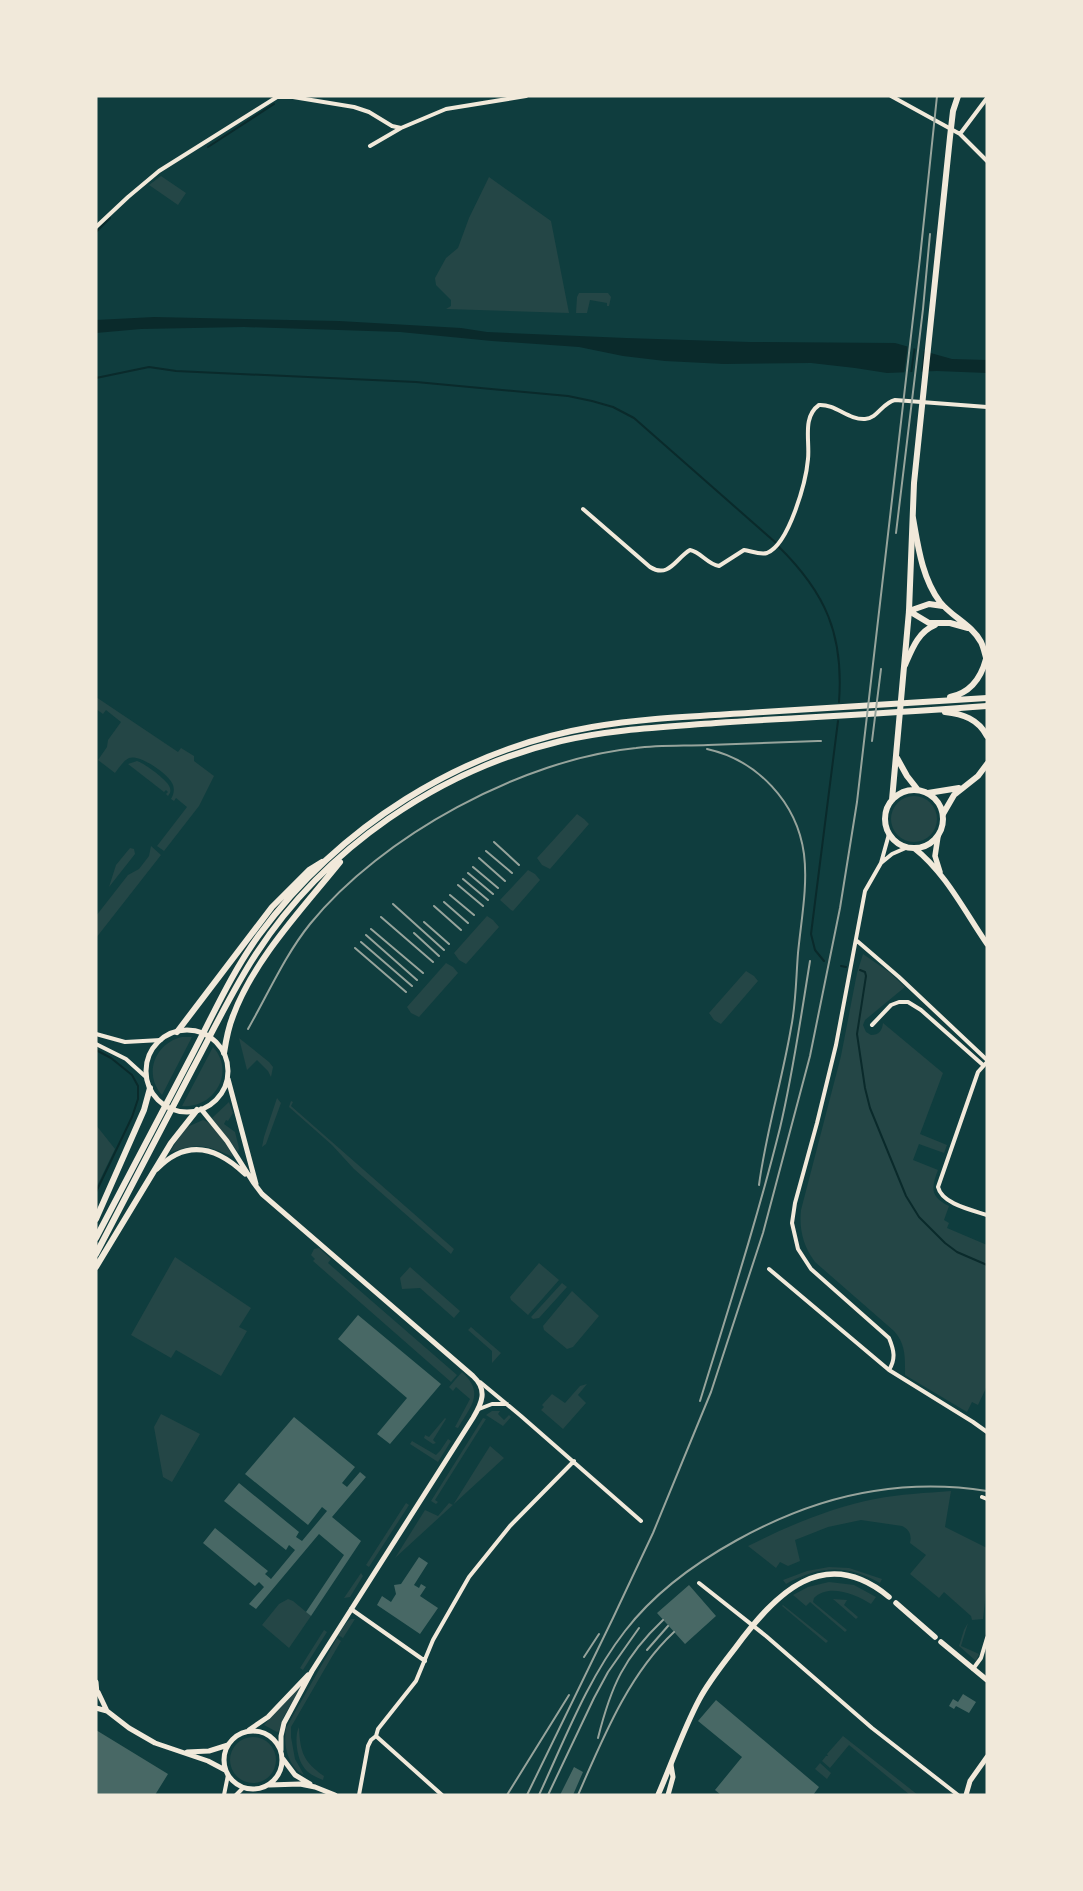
<svg xmlns="http://www.w3.org/2000/svg" width="1083" height="1891" font-family="'Alegreya Sans',sans-serif">
  <rect width="100%" height="100%" fill="#0f3d3e"/>
  <path fill="#244646" d="M161,176L186,193L178,205L149,185Z
    M489,177L551,221L569,313L446,309L451,306V300L436,285L435,278L446,258L458,248L469,218Z
    M579,293H608L611,297L609,306H607V303L590,300L587,313H576L577,297Z
    M96,697L178,752L181,748L194,756V761L214,776L199,806L164,851L157,846L187,807L176,798L174,801L171,799C174,794 175,788 172,783C168,774 140,754 129,758C123,761 119,768 115,773L98,760L107,747L108,740L121,722L106,710L103,714L96,709Z
    M137,761C144,763 169,781 170,788C171,792 170,793 168,796L166,794L168,792L166,790L164,792L128,764Z
    M891 819a23 23 0 1 1 46 0a23 23 0 1 1-46 0Z
    M577,814L584,819L589,824L550,869L542,865L537,858Z
    M151,846L161,855L96,938V916L128,875L139,869L149,856Z
    M130,848L134,849L135,854L109,887L116,865Z
    M528,870L535,874L540,880L513,911L511,910L500,900Z
    M487,916L493,920L499,927L466,964L459,960L454,953Z
    M863,954L889,972L905,987L865,1020L863,1025L866,1032L871,1035C879,1035 882,1031 883,1023L943,1073L920,1134L947,1145L944,1153L919,1144L913,1160L938,1170C931,1188 930,1197 949,1206L944,1220L949,1223L947,1228L987,1245V1386L978,1405L972,1402L967,1412L905,1375C905,1358 906,1344 894,1331L815,1262C803,1246 799,1229 801,1210L841,1056L857,973Z
    M446,963L453,967L458,973L419,1017L411,1013L407,1007Z
    M746,971L754,976L758,981L721,1024L714,1020L709,1013Z
    M182,1037H192L162,1095C143,1074 155,1043 182,1037Z
    M239,1038L269,1062L273,1067L271,1077L268,1071L257,1060L247,1070Z
    M213,1047C236,1072 214,1109 182,1106Z
    M277,1098L281,1103L266,1144L262,1147L264,1137Z
    M291,1101L293,1102L291,1106L454,1249L451,1254L354,1169L332,1145L289,1107Z
    M229,1102L233,1113L228,1121L226,1120L224,1124L235,1132L239,1148L238,1152L212,1118Z
    M203,1120C213,1123 231,1148 233,1157C219,1151 206,1144 190,1147C183,1148 176,1151 170,1152L185,1128Z
    M96,1125L115,1149L96,1188Z
    M319,1248L331,1259L328,1263L457,1375L451,1382L313,1261L315,1259L311,1255L314,1249Z
    M175,1257L251,1308L239,1327L247,1331L221,1376L176,1350L171,1358L131,1335Z
    M539,1263L559,1280L528,1315L511,1300L510,1297Z
    M410,1267L460,1311L454,1318L420,1288L402,1289L400,1278Z
    M562,1283L567,1287L539,1318L533,1319L531,1317Z
    M572,1291L599,1316L573,1347L567,1349L544,1330L543,1326Z
    M471,1327L501,1353L492,1363V1351L468,1330Z
    M462,1372C485,1393 471,1406 458,1428L455,1427L470,1399L456,1387L453,1391L449,1387Z
    M587,1384L578,1395L586,1403L563,1429L541,1410L544,1407L542,1405L552,1394L565,1403L580,1386Z
    M492,1411H500L498,1414L504,1420L509,1415L511,1417L503,1426L486,1415Z
    M161,1414L200,1434L172,1482L163,1477L154,1427Z
    M445,1418L446,1419L433,1440L436,1443L433,1444L424,1438L425,1435L429,1437Z
    M483,1418L486,1419L435,1500L438,1502L436,1504L431,1501Z
    M448,1439L451,1441L438,1462L410,1444L412,1441L436,1455L440,1451Z
    M490,1446L504,1458L395,1558L425,1510L438,1516L449,1503L453,1505Z
    M951,1491L945,1527L987,1548V1583L983,1619L972,1620L971,1616L944,1592L939,1598L910,1574L926,1555L910,1543C912,1535 909,1529 902,1526L861,1520L828,1527L795,1540L800,1561L788,1566L780,1562L776,1568L748,1546C788,1526 830,1508 875,1499C900,1494 926,1493 951,1491Z
    M406,1503L409,1505L369,1567L366,1565Z
    M829,1567L849,1568L882,1579L880,1583C846,1564 819,1566 786,1584L783,1580L807,1571Z
    M361,1573L363,1576L350,1597L344,1598Z
    M829,1582L854,1585L876,1597L871,1604C856,1594 828,1583 814,1598L813,1602L847,1630L845,1632L810,1602L806,1606L793,1595L808,1587Z
    M288,1599L293,1601L311,1616L289,1648L262,1625L279,1604Z
    M833,1599L847,1600L844,1605L858,1617L856,1619Z
    M783,1605L828,1641L826,1643L782,1606Z
    M351,1619H355L343,1638L338,1635L347,1622Z
    M968,1623L961,1646L979,1654L976,1661L959,1646L964,1630Z
    M324,1630L327,1632L303,1670L300,1668Z
    M337,1638L341,1641L291,1727V1737L295,1759L304,1775C288,1767 283,1745 286,1728Z
    M300,1686L301,1687L284,1716L279,1731L277,1732L264,1725Z
    M299,1727C300,1751 303,1762 324,1776L323,1780C315,1777 307,1773 303,1766C297,1758 294,1736 299,1727Z
    M843,1736L918,1795H910L849,1745L830,1768L822,1761L826,1756H828L827,1754Z
    M230 1760a23 23 0 1 1 46 0a23 23 0 1 1-46 0Z
    M820,1763L831,1773L827,1779L815,1769Z"/>
  <path fill="#0a2a2b" d="M154,317L339,321L461,328L487,332L626,338L750,342L895,343L952,359L987,360V373L937,371L887,373L855,368L811,363L724,364L665,361L623,356L579,347L492,341L400,332L244,327L141,329L96,333V320Z"/>
  <path fill="#0f3d3e" d="M908,343L914,345L910,374L904,375Z
    M916,345L924,348L921,374H912Z"/>
  <g fill="none" stroke-linecap="round" stroke-linejoin="round">
    <path stroke="#0a2a2b" stroke-width="2" d="M208,147L274,104
      M96,232L110,218
      M96,378L149,367L176,371L416,382L568,396L592,401L613,407L634,418L775,542
      M778,546C826,593 844,635 839,702
      M824,961L815,950L811,934L838,721
      M841,966L846,967
      M860,970L865,972L866,976L857,1034L865,1088L870,1108L906,1196L919,1217L945,1243L957,1252L987,1265
      M96,1050L111,1058L132,1075L138,1086V1099L132,1117L96,1192"/>
  </g>
  <path fill="#486865" d="M358,1315L441,1384L390,1444L377,1434L407,1398L338,1339Z
    M294,1417L355,1467L342,1483L347,1487L360,1472L366,1477L332,1517L361,1541L311,1616L306,1612L344,1555L319,1534L256,1609L249,1604L264,1587L259,1582L255,1586L203,1543L215,1528L268,1571L265,1574L271,1579L295,1550L289,1545L286,1550L224,1501L239,1483L299,1532L296,1537L302,1541L327,1511L322,1507L308,1525L245,1474Z
    M419,1557L428,1563L414,1585L419,1588L421,1584L426,1587L420,1596L438,1608L420,1634L377,1605L382,1596L391,1602L396,1594L394,1585L401,1584Z
    M689,1585L716,1616L685,1644L657,1613Z
    M963,1694L976,1702L969,1713L956,1706L954,1709L949,1706L953,1699L958,1702Z
    M716,1700L819,1787L813,1795H721L715,1790L742,1757L698,1721Z
    M96,1730L168,1774L155,1795H96Z
    M574,1767L583,1772L573,1795H560Z"/>
  <g fill="none" stroke-linecap="round" stroke-linejoin="round">
    <path stroke="#f1e9da" stroke-width="4" d="M891,96L960,134L987,161
      M960,134L987,98
      M370,146L401,128
      M96,227L128,197L159,171L277,97H293L354,107L369,112L392,126L401,128L446,109L526,96
      M583,509L650,567C669,579 676,558 690,550C701,552 707,564 719,566L744,550C751,551 760,555 767,553C789,544 806,482 808,459C810,441 802,417 819,405C836,404 848,420 865,419C878,418 882,403 895,400L987,407
      M881,863L889,834
      M856,940L899,977L987,1060
      M872,1025L891,1005L899,1002H908L921,1010L983,1065
      M96,1034L125,1042L161,1040
      M96,1044L126,1059L147,1078
      M987,1062L978,1072L938,1187C942,1204 972,1210 987,1215
      M769,1269L889,1370L973,1422L987,1432
      M889,1370C896,1359 894,1350 889,1338L811,1269L798,1249L792,1223L795,1203L817,1123L836,1045L865,891L881,863L892,854L908,847
      M480,1382L521,1416L641,1521
      M479,1409L492,1404H507
      M982,1497L987,1499
      M699,1583L766,1636L872,1728L958,1795
      M351,1609L425,1661
      M973,1669L981,1658L987,1638
      M376,1736L378,1729L416,1681L433,1640L469,1577L510,1526L574,1461
      M376,1736L442,1795
      M224,1795L228,1775
      M236,1795L243,1788
      M359,1795L368,1746L371,1740L376,1736"/>
    <path stroke="#f1e9da" stroke-width="5" d="M146 1071a41 41 0 1 1 82 0a41 41 0 1 1-82 0Z
      M228,1079L256,1184
      M201,1109L227,1141L253,1182L262,1194L473,1376C488,1390 482,1403 473,1418L312,1671L284,1723L281,1736V1750
      M157,1169C187,1138 217,1147 245,1174
      M96,1682L97,1694
      M98,1692L107,1711L129,1728L155,1743L208,1761L225,1770
      M96,1708L107,1711
      M249,1730L268,1717L308,1675
      M224 1760a29 29 0 1 1 58 0a29 29 0 1 1-58 0Z
      M187,1752L209,1751L228,1745
      M283,1759L295,1775L310,1784
      M269,1785L300,1784L315,1787L335,1795
      M668,1795L673,1777L671,1765
      M966,1795L970,1781L987,1757"/>
    <path stroke="#f1e9da" stroke-width="5.5" d="M938,836L935,856L940,872
      M914,848C945,872 965,912 987,944
      M896,1603L935,1637
      M941,1642L987,1680
      M658,1795C672,1763 683,1730 699,1700C709,1681 723,1664 736,1647C775,1594 824,1543 889,1597"/>
    <path stroke="#f1e9da" stroke-width="6" d="M897,758L907,776L918,790
      M885 819a29 29 0 1 1 58 0a29 29 0 1 1-58 0Z
      M892,800L909,611L914,483L950,137L953,111L958,96"/>
    <path stroke="#f1e9da" stroke-width="6" d="M913,518C918,546 922,578 940,602C952,617 972,625 981,642C984,648 985,655 987,661
      M909,611L929,623H950L968,628
      M909,611L929,604L943,606
      M905,665C912,649 918,632 935,625
      M950,697C970,693 981,678 986,659
      M945,712C963,714 978,719 987,736
      M928,793L959,788
      M943,814L954,795L978,776L987,764
      M177,1032L272,907L309,870L322,862
      M224,1053C226,1040 228,1028 233,1016C254,959 303,908 340,862
      M96,1219L144,1110L150,1088
      M96,1238C128,1177 160,1116 192,1055C213,1015 232,972 259,935C339,827 459,750 592,727C648,717 706,716 763,712C838,708 912,702 987,698
      M96,1254C128,1193 160,1131 192,1070C213,1031 232,991 256,954C325,848 439,770 561,741C612,729 665,727 716,723C806,717 897,713 987,706
      M96,1267L171,1143L197,1110"/>
    <path stroke="#97a49c" stroke-width="2" d="M896,533L923,309L930,234
      M872,741L881,669
      M707,749C757,760 797,802 804,854C808,886 801,921 798,953C796,978 796,1004 791,1028C782,1081 766,1132 759,1185
      M494,842L519,865
      M486,851L512,873
      M479,858L505,881
      M473,867L498,888
      M468,873L493,894
      M463,879L488,900
      M458,885L483,906
      M450,895L474,915
      M444,902L468,923
      M393,904L444,950
      M434,906L461,930
      M381,917L433,962
      M424,922L449,944
      M371,929L423,973
      M414,933L439,956
      M366,935L417,980
      M361,942L412,986
      M355,948L406,992
      M248,1029C268,994 285,955 310,924C381,836 523,759 636,748C659,745 684,746 708,745C745,744 783,742 821,741
      M700,1401C728,1310 757,1220 780,1128C793,1073 801,1016 810,961
      M647,1650L668,1626
      M584,1657L599,1634
      M598,1738C611,1686 624,1657 663,1620
      M507,1795L569,1695
      M527,1795L613,1618L653,1533L711,1392L763,1233L810,1056L840,908L857,802L920,258L937,96
      M539,1795C565,1739 587,1680 625,1631C678,1562 788,1504 874,1491C912,1485 949,1485 987,1491
      M548,1795L594,1698L608,1672L639,1628
      M578,1795C603,1738 628,1675 674,1632"/>
  </g>
  <rect width="1083" height="1891" fill="none" stroke="#f1e9da" stroke-width="195"/>
</svg>
